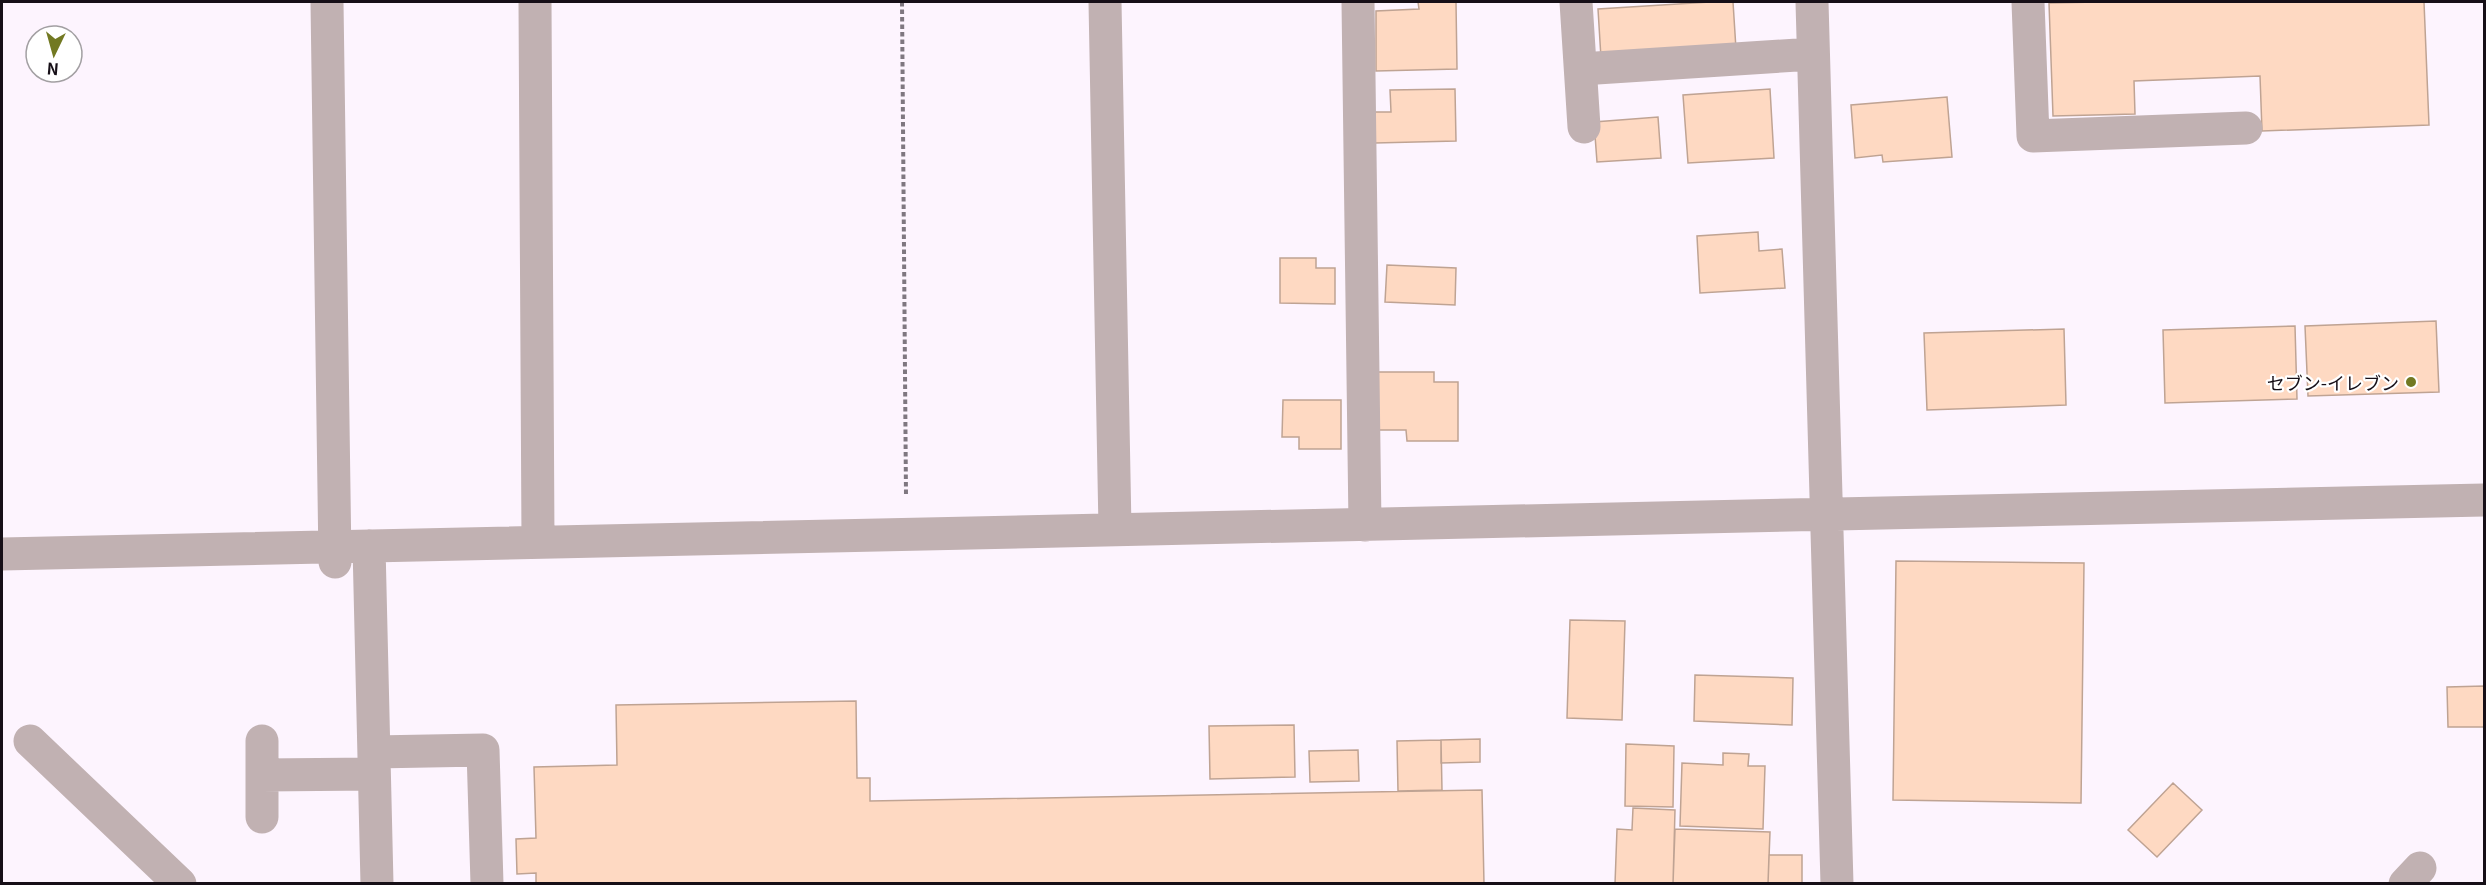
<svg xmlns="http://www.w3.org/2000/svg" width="2486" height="885" font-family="Georgia,'Noto Sans JP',serif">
  <rect width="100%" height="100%" fill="#fdf4fe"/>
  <path fill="#fed9c2" stroke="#bfa393" stroke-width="1.5" d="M1418,2H1456L1457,69L1376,71V11L1419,9Z
    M1710,2H1733L1736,49L1601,58L1598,9Z
    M2098,2H2424L2429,125L2262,131L2260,76L2134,81L2135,114L2053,116L2049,3Z
    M1455,89L1456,141L1375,143V112H1391L1390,90Z
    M1770,89L1774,158L1688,163L1683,95Z
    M1947,97L1952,157L1883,162L1882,155L1855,158L1851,105Z
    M1658,117L1661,158L1597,162L1594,122Z
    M1758,232L1759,251L1782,249L1785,288L1700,293L1697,236Z
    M1280,258H1316V268H1335V304L1280,303Z
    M1387,265L1456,268L1455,305L1385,302Z
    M2436,321L2439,392L2308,396L2305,326Z
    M2295,326L2297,399L2165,403L2163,330Z
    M2064,329L2066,405L1927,410L1924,333Z
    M1376,372H1434V382H1458V441H1407L1406,430H1376Z
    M1283,400H1341V449H1299V437H1282Z
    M1896,561L2084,563L2081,803L1893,800Z
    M1570,620L1625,621L1622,720L1567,718Z
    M1695,675L1793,678L1792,725L1694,721Z
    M2484,686V727H2448L2447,687Z
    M856,701L857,778H870V801L1482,790L1484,884H536V873L517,874L516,839L536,838L534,767L617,765L616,705Z
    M1294,725L1295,777L1210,779L1209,726Z
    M1480,739V762L1441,763V740Z
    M1441,740L1442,790L1398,791L1397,741Z
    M1626,744L1674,746L1673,807L1625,806Z
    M1358,750L1359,781L1310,782L1309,751Z
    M1723,753L1749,754L1748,766H1765L1763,829L1680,826L1682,763L1723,765Z
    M2173,783L2202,810L2157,857L2128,830Z
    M1633,808L1675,810L1673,884H1615L1617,829L1632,830Z
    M1675,829L1770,832L1768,884H1673Z
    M1769,855H1802V884H1768Z"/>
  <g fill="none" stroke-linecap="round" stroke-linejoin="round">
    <path stroke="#7f7780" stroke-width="4" stroke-dasharray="4.5 3" stroke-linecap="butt" d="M902,2L906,496"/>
    <path stroke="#c1b1b2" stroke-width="33" d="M327,2L335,562
      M535,2L538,542
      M1105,2L1115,529
      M1358,2L1365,525
      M1576,2L1584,127
      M1812,2L1837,884
      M2028,2L2033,136L2246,128
      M1581,69L1813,54
      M369,546L377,884
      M2,554L2484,500
      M30,741L180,884
      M374,752L483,750L487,884
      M262,775L374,774
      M262,817V741
      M2405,884L2420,868"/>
  </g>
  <circle fill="#727922" stroke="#fff" stroke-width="2" cx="2411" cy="382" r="6"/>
  <g text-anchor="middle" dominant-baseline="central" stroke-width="4.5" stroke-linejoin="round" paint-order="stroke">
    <g font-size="18" fill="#160f17" stroke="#fff" text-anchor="end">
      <text x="2399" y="382">セブン-イレブン</text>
    </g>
  </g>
  <rect width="2486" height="885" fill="none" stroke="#160f17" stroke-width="6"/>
  <g transform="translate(54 54) rotate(185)"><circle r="28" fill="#ffffff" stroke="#a29fa2" stroke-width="1.5"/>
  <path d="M0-4.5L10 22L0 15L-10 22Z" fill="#727922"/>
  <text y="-9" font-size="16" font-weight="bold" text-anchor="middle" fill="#160f17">N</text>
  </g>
</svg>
